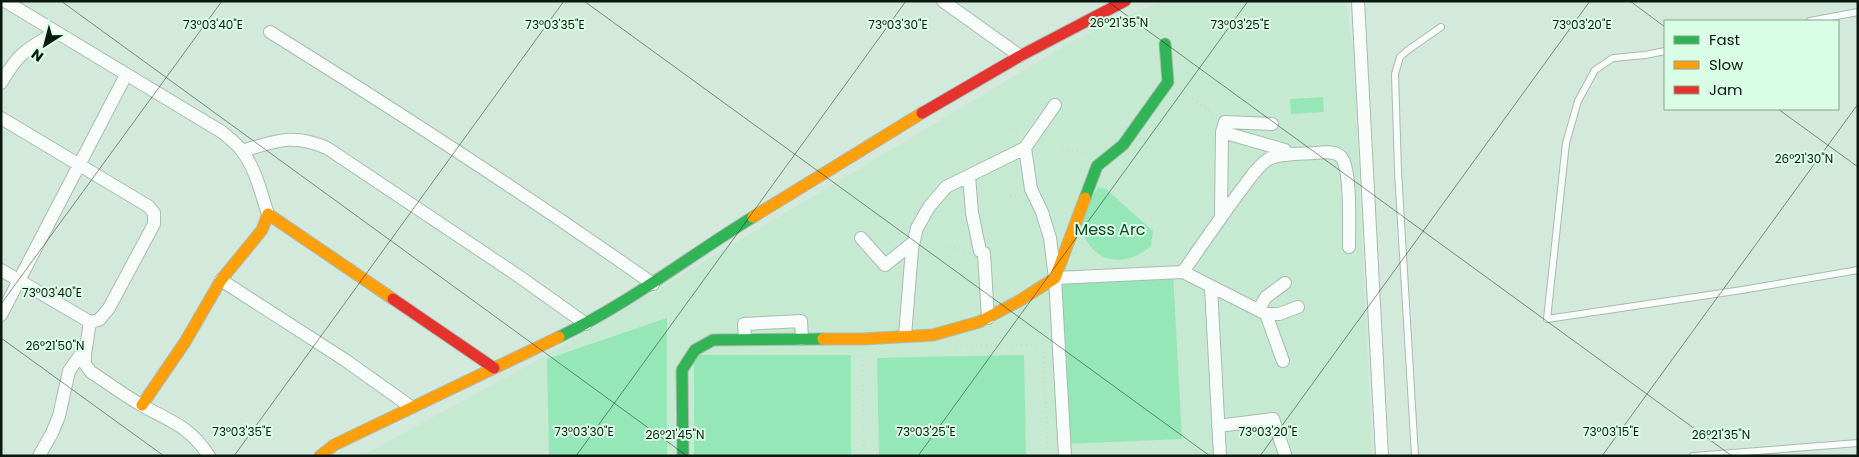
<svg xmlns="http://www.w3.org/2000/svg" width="1859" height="457" font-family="Poppins,sans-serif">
  <rect width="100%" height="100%" fill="#d3e9db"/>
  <path fill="#c6e9d2" d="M1162,1H1345L1353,47L1372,456H362L554,351L1076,39Z"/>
  <path fill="#95e7b8" d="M1323,97L1324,112L1291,114L1290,99Z
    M1098,187L1106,189L1153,231L1151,246C1130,264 1102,267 1086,240C1083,235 1079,227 1080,221C1081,215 1094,194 1098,187Z
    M1173,272L1182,439L1064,444L1055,278Z
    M667,318V456H549L547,359Z
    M694,355H851V456H694Z
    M1024,355L1026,456H879L877,358Z"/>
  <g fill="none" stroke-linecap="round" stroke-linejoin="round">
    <g stroke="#aabbb0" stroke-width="8">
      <path id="lane" d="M1810,21L1858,12
        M1665,51L1645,55L1613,58L1595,70L1578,101L1566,143L1547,319L1742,290L1858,270
        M1415,456L1398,171L1395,74L1400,57L1408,50L1441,27
        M1693,456L1858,443"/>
    </g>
    <g stroke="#aabbb0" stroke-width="14">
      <path id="street" d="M5,1L222,132C229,138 237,144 242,151C256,169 261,194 268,214
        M943,1L1020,56
        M1358,1L1382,456
        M270,32C400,113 528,196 653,284
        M1,83C19,52 26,50 56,32
        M1,118L148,206L154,213V224L109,308L99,320L90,322L1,270
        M1222,132L1225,122L1272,124
        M1025,148L1031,189L1042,212L1050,238L1055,278L1065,456
        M242,151C276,141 293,133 327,148L517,275L586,324
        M969,176L972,213L980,251L984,253L988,318
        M1221,215L1222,132L1285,150L1286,155
        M861,238L885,265L914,242
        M1183,272L1266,314L1283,361
        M1055,278L1183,272C1203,243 1223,214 1244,186C1251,177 1258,166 1267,160C1277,153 1303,154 1315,153C1324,152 1339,150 1343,160C1351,175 1349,227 1349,247
        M221,280L345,360L411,407
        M1211,287L1220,456
        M1259,309L1266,297L1285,283
        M1266,314H1279L1298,307
        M1,315L126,75
        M90,322L85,354V364L91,372C108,383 125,396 143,406C172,422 189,426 209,456
        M905,336L912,249L917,228L929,207L946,187L1025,148L1055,105
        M745,339L744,324L801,321L802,339
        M1218,426L1273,419L1285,454
        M39,456L52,433L59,416L69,371L86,347"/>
    </g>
    <g stroke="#aabbb0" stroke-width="13">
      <path id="fast" d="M1085,198L1097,166L1123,145L1168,82L1165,44
        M559,337C628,304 688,257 753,217
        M683,456L682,370L695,350L713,340L823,339"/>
    </g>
    <g stroke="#aabbb0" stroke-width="13">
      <path id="slow" d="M753,217L922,113
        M823,339H862L933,335L979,322L1019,301L1055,278L1085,198
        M142,405L185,342L221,280L262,230L268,214L393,299
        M320,456L334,445L559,337"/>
    </g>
    <g stroke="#aabbb0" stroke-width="13">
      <path id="jam" d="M922,113L1020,56L1125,1
        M393,299L494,368"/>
    </g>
    <path stroke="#d1d7d3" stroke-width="2.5" stroke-dasharray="1 4" stroke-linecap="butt" d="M1180,90L1216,116
      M1013,129L1020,136
      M1062,149L1087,153
      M1010,195L1022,196
      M949,247L968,249
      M956,346L1043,344L1048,456
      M862,355L864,456"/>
    <use href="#lane" stroke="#f8fcfa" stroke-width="6"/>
    <use href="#street" stroke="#f8fcfa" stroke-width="12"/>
    <use href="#fast" stroke="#30b455" stroke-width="11"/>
    <use href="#slow" stroke="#ff9f0a" stroke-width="11"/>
    <use href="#jam" stroke="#e5322d" stroke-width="11"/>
  </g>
  <path fill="none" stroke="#0b1810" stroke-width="1" stroke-opacity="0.45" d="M61,1L687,456M584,1L1210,456M1107,1L1732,456M1630,1L1665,27M1778,109L1858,167M1,304L222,1M1,338L164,456M234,456L564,1M576,456L906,1M918,456L1248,1M1260,456L1590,1M1602,456L1858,104"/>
  <g text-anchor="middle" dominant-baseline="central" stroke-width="4" stroke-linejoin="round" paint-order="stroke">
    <g font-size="16" fill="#10482a" stroke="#d9fee5">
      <text x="1110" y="229">Mess Arc</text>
    </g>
  </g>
  <g font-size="12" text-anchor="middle" fill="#0b1810" stroke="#d9fee5" stroke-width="4" stroke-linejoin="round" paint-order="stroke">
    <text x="1119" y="27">26°21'35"N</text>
    <text x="213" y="29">73°03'40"E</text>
    <text x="555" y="29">73°03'35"E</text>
    <text x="898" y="29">73°03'30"E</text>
    <text x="1240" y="29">73°03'25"E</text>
    <text x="1582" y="29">73°03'20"E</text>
    <text x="1804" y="163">26°21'30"N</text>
    <text x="52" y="297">73°03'40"E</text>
    <text x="55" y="350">26°21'50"N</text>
    <text x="242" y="436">73°03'35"E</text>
    <text x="584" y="436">73°03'30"E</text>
    <text x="926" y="436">73°03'25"E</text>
    <text x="1268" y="436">73°03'20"E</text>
    <text x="1611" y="436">73°03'15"E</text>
    <text x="675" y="439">26°21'45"N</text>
    <text x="1721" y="439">26°21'35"N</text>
  </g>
  <rect width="1859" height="457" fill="none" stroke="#0b1810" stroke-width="5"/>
  <rect x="1664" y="20" width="175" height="90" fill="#d9fee5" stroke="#87a290"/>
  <rect x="1674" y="36" width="25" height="8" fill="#30b455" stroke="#87a290"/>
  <text x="1709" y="45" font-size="15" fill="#0b1810">Fast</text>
  <rect x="1674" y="61" width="25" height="8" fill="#ff9f0a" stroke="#87a290"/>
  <text x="1709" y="70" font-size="15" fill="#0b1810">Slow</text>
  <rect x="1674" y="86" width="25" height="8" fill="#e5322d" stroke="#87a290"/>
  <text x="1709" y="95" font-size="15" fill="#0b1810">Jam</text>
  <g transform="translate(45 45) rotate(216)" stroke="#d9fee5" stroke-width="4" paint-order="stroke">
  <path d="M0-4L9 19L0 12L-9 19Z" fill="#0b1810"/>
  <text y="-8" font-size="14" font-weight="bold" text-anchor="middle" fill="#0b1810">N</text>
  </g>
</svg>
